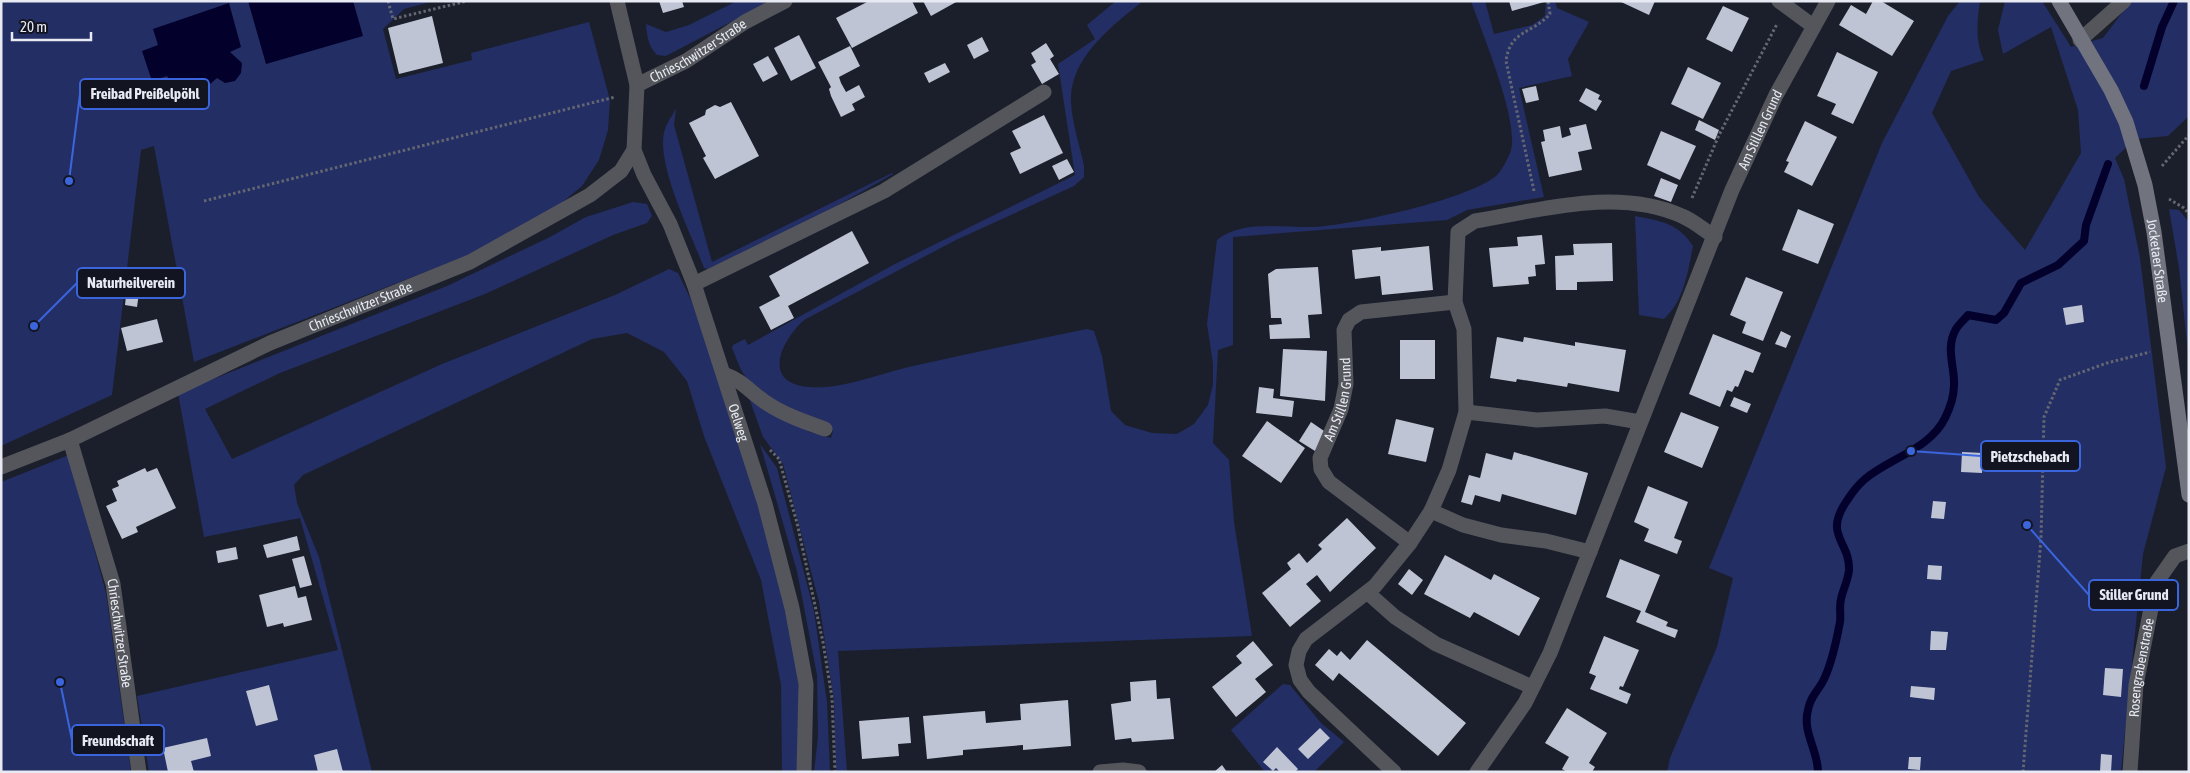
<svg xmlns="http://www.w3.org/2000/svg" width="2190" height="773" font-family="'Asap Condensed',sans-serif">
  <rect width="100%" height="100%" fill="#1b1f2b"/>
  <path fill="#232e64" d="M1,1H434L404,9L383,29L396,79L472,60L471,53L589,22L610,100L608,130L599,160L582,186L559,205L474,253L194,362L154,146L141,150L112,395L1,446Z
    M737,1H765V4L666,56L657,55C648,46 647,36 646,24L666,32L689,25Z
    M1116,1H1143C1113,25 1069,58 1071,102C1072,123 1080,146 1084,166V177L1074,186L956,240L804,320C781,341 761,383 809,387C841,390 882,373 913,366C971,353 1029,341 1087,329L1094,331L1102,356L1111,411L1125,425L1152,433L1177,434L1194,424L1208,405L1213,384V364L1207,324L1217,240C1242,219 1284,228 1315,227C1356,224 1466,200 1496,176C1501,172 1509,157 1511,150C1519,120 1482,33 1471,1H1485L1494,34L1532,25L1545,16L1546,1H1555L1557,8L1589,22L1568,59L1572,76L1519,88L1544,197L1467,210L1447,220L1233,237V345L1218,350L1213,443L1229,460L1234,522L1252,636L838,651L847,772H836L834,701L819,602L783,464L763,437L748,395L810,432L831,438L833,431C809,418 761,398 745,376C739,368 736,356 732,348L733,345L745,339L748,345L893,265L1075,175L1058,64L1095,39L1087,25Z
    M1960,1H1980C1977,22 1975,41 1984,60L1951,71L1932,113L1979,197L2025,250L2081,153L2078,110L2051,27L2003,54L1998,30L2005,1H2042L2071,47L2103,38L2131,1H2189V116L2168,136L2135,139L2115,158L2124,179L2140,258L2166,467L2143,554L2121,772H1667L1670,758L1717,647L1733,578L1709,568L1882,143L1948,16Z
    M676,108L674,125L712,262L892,173L893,174L824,213L708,269L704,268C692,235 654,162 665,129C667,122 673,115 676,108Z
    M633,202L647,204L652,216L647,223L613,235L485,294L280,373L205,409L232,459L442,364L615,295L669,269L678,273L692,302C735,431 786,561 800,696C802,721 798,747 797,772H782L781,685L761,580L704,436L687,381L664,352L627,333L592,339L303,475L294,485L297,503L319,557L372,772H149L137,696L338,650L300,518L204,537L178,393L447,286L550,237L586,217Z
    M2169,209L2179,210L2189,222V362L2179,268Z
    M1635,216C1661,221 1678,223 1693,246C1688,271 1684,301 1664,319L1639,315Z
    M760,444L777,468L814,611L827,702L830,772H814L818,737L817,675L797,571Z
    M69,455L106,593L131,772H1V482Z
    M1283,684L1290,685L1321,723L1344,742L1314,772H1265L1231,730Z"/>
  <path fill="#03002c" d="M248,1H353L363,36L266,64Z
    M229,3L241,47L230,52L242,63L241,73L235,81L225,83L217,78L209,85L178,94L167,76L152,81L142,51L158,45L153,29Z"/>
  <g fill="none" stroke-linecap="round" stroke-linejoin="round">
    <path stroke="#03002c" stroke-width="8" d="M2144,86L2162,27L2174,1
      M1818,772C1818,750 1802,732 1808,710C1810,698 1816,693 1822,683C1830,669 1837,638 1840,622C1841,614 1839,606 1841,599C1843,589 1848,581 1849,570C1850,540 1822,536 1848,499C1852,493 1859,484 1865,479C1890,458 1930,449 1945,418C1950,408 1954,396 1954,385C1955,367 1945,348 1956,329C1959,324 1965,319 1968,315L1996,320L2004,313L2021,283L2058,265L2084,241L2086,225L2108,164"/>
  </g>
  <path fill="#bec4d4" d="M659,1H682L684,7L663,13Z
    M869,1H912L918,13L852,48L836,18Z
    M923,1H958L931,16Z
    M1509,1H1544V2L1512,11Z
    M1619,1H1655L1649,15Z
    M1873,1H1881L1914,21L1892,56L1839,25L1851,5L1866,14Z
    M1723,6L1749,18L1732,52L1706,39Z
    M432,16L443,63L399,74L388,28Z
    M799,35L816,68L791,81L774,48Z
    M982,37L989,51L974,59L967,45Z
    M1046,43L1054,56L1050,59L1059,74L1042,84L1031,65L1036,62L1031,53Z
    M850,46L860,66L839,77L841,83L846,92L859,85L865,97L852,104L855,110L841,117L831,96L829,89L831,87L818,62Z
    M1837,52L1878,72L1853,124L1831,114L1836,104L1817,96Z
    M768,56L778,74L763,82L753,64Z
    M945,63L950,72L929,83L924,73Z
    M1688,67L1721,83L1703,119L1671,104Z
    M1536,86L1539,100L1526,103L1522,89Z
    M1586,88L1600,95L1598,99L1602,101L1596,111L1579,101Z
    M731,102L759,156L715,179L703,158L706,156L689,123L705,115L706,110L715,105L720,107Z
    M1044,115L1063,153L1020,174L1010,153L1021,148L1012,131Z
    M1699,120L1719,130L1715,140L1695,130Z
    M1805,121L1837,137L1812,186L1784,172L1789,162L1786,161Z
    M1586,124L1592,149L1578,152L1582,170L1549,177L1541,142L1545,141L1543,130L1560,126L1562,138L1571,135L1569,128Z
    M1661,131L1696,146L1680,180L1647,165Z
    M1067,159L1074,172L1059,180L1052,166Z
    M1661,178L1678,185L1671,202L1654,196Z
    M1798,209L1834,224L1818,264L1782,250Z
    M852,231L869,263L788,306L794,318L771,330L759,307L780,296L769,276Z
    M1542,235L1545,264L1535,265L1536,276L1528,277L1529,284L1493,287L1489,248L1518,246L1517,237Z
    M1612,243L1613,281L1577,282V290H1556L1555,256L1574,255L1573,244Z
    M1429,246L1433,290L1382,295L1380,276L1355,279L1352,250L1381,247V251Z
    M1318,267L1322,314L1308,315L1310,338L1270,339L1269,325L1282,324L1281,318H1271L1268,274L1276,269Z
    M128,277L141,279L137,307L125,305Z
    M1746,277L1783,292L1763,341L1742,333L1746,322L1730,315Z
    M2082,305L2084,322L2066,325L2063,308Z
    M157,319L163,342L127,351L121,328Z
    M1781,331L1791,336L1786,348L1775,344Z
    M1713,334L1761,353L1753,373L1745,370L1738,387L1735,386L1732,392L1727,390L1720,407L1689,394Z
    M1497,337L1523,342L1524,337L1575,346V342L1626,350L1619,392L1568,383L1567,387L1517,379L1516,382L1490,378Z
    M1400,340H1435V379H1400Z
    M1283,349L1327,351L1325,401L1280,396Z
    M1259,387L1274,389L1273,398L1294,401L1292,417L1256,413Z
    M1734,397L1751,404L1747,413L1730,406Z
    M1681,412L1719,427L1702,468L1664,452Z
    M1396,419L1434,428L1426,462L1388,454Z
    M1267,421L1305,448L1281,483L1242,456Z
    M1311,422L1327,433L1315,451L1299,441Z
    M1514,452L1588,473L1576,515L1502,494L1500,502L1475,495L1472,505L1461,502L1469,475L1480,478L1486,453L1512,460Z
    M1962,452L1983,453L1982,473L1961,472Z
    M145,468L147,472L157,468L176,508L136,527L138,532L122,539L106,506L117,501L112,489L119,486L117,481Z
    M1648,486L1688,502L1674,538L1682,541L1677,554L1644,541L1649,529L1634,522Z
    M1933,501L1946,502L1944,519L1931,518Z
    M1347,518L1376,548L1330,592L1317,575L1306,584L1321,601L1290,627L1262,593L1291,569L1287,563L1299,553L1307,563L1322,549L1318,545Z
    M297,536L300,550L267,558L263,545Z
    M236,547L238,559L218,563L216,551Z
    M1445,555L1491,580L1494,574L1540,598L1519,636L1474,612L1470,618L1424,594Z
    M304,556L312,585L300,588L292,559Z
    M1620,559L1660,575L1645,612L1668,622L1666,626L1678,630L1675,638L1636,622L1641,611L1606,597Z
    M1928,565L1942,566L1941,580L1927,579Z
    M1409,569L1423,580L1412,595L1398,584Z
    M295,586L298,598L306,596L312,620L284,627L283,623L267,627L259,595Z
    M1931,631L1948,632L1946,650H1930Z
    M1604,636L1639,650L1623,687L1620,686L1619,689L1631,694L1627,704L1590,689L1596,676L1589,673Z
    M1367,640L1466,723L1438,756L1339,673L1333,681L1315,665L1329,649L1337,656L1341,651L1350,660Z
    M1253,641L1273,665L1255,679L1266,692L1236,717L1212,687L1242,663L1236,656Z
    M2105,668L2123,669L2121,697L2103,695Z
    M1156,680L1157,699L1170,698L1174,739L1132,742L1131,738L1115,740L1111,704L1131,701L1130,682Z
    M269,685L278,720L256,726L246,691Z
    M1911,686L1935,688L1934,700L1910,697Z
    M1068,700L1071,746L1023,750V745L963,750V755L927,759L923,716L985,711L986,723L1021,720L1020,704Z
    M1567,708L1607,733L1589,763L1595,767L1592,772H1567L1562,769L1569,757L1545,743Z
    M909,717L911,743L898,744L899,756L862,759L859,721Z
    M1320,728L1330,738L1308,759L1298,749Z
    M207,738L211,756L191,761L194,772H168L163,748Z
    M1277,747L1298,769L1295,772H1280L1276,768L1273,771L1263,762Z
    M337,749L343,772H318L314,755Z
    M2101,754L2112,755L2111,772H2100Z
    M1909,757H1921L1920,770L1908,769Z
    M1222,765L1227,772H1214Z"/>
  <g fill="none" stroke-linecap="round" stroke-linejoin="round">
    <path stroke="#646772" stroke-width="3" stroke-dasharray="2.5 2.5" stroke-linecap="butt" d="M388,1L393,19L467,1
      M2162,166L2189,135
      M1534,191L1506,61C1510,30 1532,34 1550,14L1548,1
      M1692,198L1719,135L1777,24
      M2169,199L2184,208L2189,214
      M204,201L615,97
      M770,450L779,459L797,523L823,642L832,698L835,772
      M2023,772L2041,538L2044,417L2060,380L2107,363L2150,352"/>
    <path stroke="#54565c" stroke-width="15" d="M724,374C743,381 749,391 765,402C782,414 805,422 825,429"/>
    <g stroke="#54565c" stroke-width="15">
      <path id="s1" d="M617,1L637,85L634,150L644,175L670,224L694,284L765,504L792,608L806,684L804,772"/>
      <path d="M1779,1L1813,26"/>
      <path d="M2080,40L2124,1"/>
      <path id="s2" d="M637,85L686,61L745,22L785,1"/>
      <path d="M694,284L884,191L1044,92"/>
      <path d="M1466,412L1537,420L1605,416L1640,422"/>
      <path id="s3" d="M70,440L113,584L139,772"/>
      <path id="s4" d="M1,467L70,440L270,343L470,262L590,195L621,171L634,150"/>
      <path d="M1431,511L1463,525L1501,535L1546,541L1590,552"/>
      <path id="s5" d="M1410,543L1329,482L1321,469L1320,458L1341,409L1346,384L1344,330L1349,320L1361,312L1455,302"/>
      <path d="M1368,593L1395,617L1436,644L1532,687"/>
      <path d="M1100,772L1123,770L1139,772"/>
      <path d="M1394,772L1309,692L1300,680L1296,665L1299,651L1306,639L1375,586L1410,543L1431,511L1449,470L1466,412L1464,329L1455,302L1458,232L1475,221C1541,210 1618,187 1682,216C1694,221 1704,230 1715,237"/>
      <path id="s6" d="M1477,772L1525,703L1550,653L1732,190L1776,95L1828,1"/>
      <path id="s7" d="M2130,772L2136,685L2156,583L2175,556L2189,551"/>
    </g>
    <path stroke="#71747e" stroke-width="15" id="s8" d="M2059,1L2111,90L2126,122L2145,185L2154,232L2189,495"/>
  </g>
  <g text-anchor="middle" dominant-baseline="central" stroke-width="5" stroke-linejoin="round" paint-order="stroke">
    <g font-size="14" fill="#e7eaf2" stroke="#121521">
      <text stroke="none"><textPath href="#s2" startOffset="70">Chrieschwitzer Straße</textPath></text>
      <text stroke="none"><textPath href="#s6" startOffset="704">Am Stillen Grund</textPath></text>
      <text stroke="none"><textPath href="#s8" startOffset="281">Jocketaer Straße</textPath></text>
      <text stroke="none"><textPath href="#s4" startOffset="394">Chrieschwitzer Straße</textPath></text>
      <text stroke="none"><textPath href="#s5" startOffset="190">Am Stillen Grund</textPath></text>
      <text stroke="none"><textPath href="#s1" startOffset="444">Oelweg</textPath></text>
      <text stroke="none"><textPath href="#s3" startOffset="200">Chrieschwitzer Straße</textPath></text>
      <text stroke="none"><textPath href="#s7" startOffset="105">Rosengrabenstraße</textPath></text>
    </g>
  </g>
  <path fill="none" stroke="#3b65dc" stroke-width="2" d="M69 181L80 94M34 326L77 283M1911 451L1981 456M2027 525L2089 595M60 682L72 740"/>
  <g fill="#3b65dc" stroke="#121521" stroke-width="2">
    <circle cx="69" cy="181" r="5"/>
    <circle cx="34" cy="326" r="5"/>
    <circle cx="1911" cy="451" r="5"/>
    <circle cx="2027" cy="525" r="5"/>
    <circle cx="60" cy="682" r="5"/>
  </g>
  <g fill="#121521" stroke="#3b65dc" stroke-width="2">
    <rect x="80" y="79" width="129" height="30" rx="5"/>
    <rect x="77" y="268" width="108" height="30" rx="5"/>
    <rect x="1981" y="441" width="99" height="30" rx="5"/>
    <rect x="2089" y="580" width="89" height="30" rx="5"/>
    <rect x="72" y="725" width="92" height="30" rx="5"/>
  </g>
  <g font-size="15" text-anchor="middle" font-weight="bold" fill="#e7eaf2">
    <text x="145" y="99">Freibad Preißelpöhl</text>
    <text x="131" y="288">Naturheilverein</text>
    <text x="2030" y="462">Pietzschebach</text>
    <text x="2134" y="600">Stiller Grund</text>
    <text x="118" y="746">Freundschaft</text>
  </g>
  <rect width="2190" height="773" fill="none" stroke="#e7eaf2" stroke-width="5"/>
  <path d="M12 32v8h79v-8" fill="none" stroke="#e7eaf2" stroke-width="2.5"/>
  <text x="20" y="32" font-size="15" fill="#e7eaf2" stroke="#121521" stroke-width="4" paint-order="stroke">20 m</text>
</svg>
